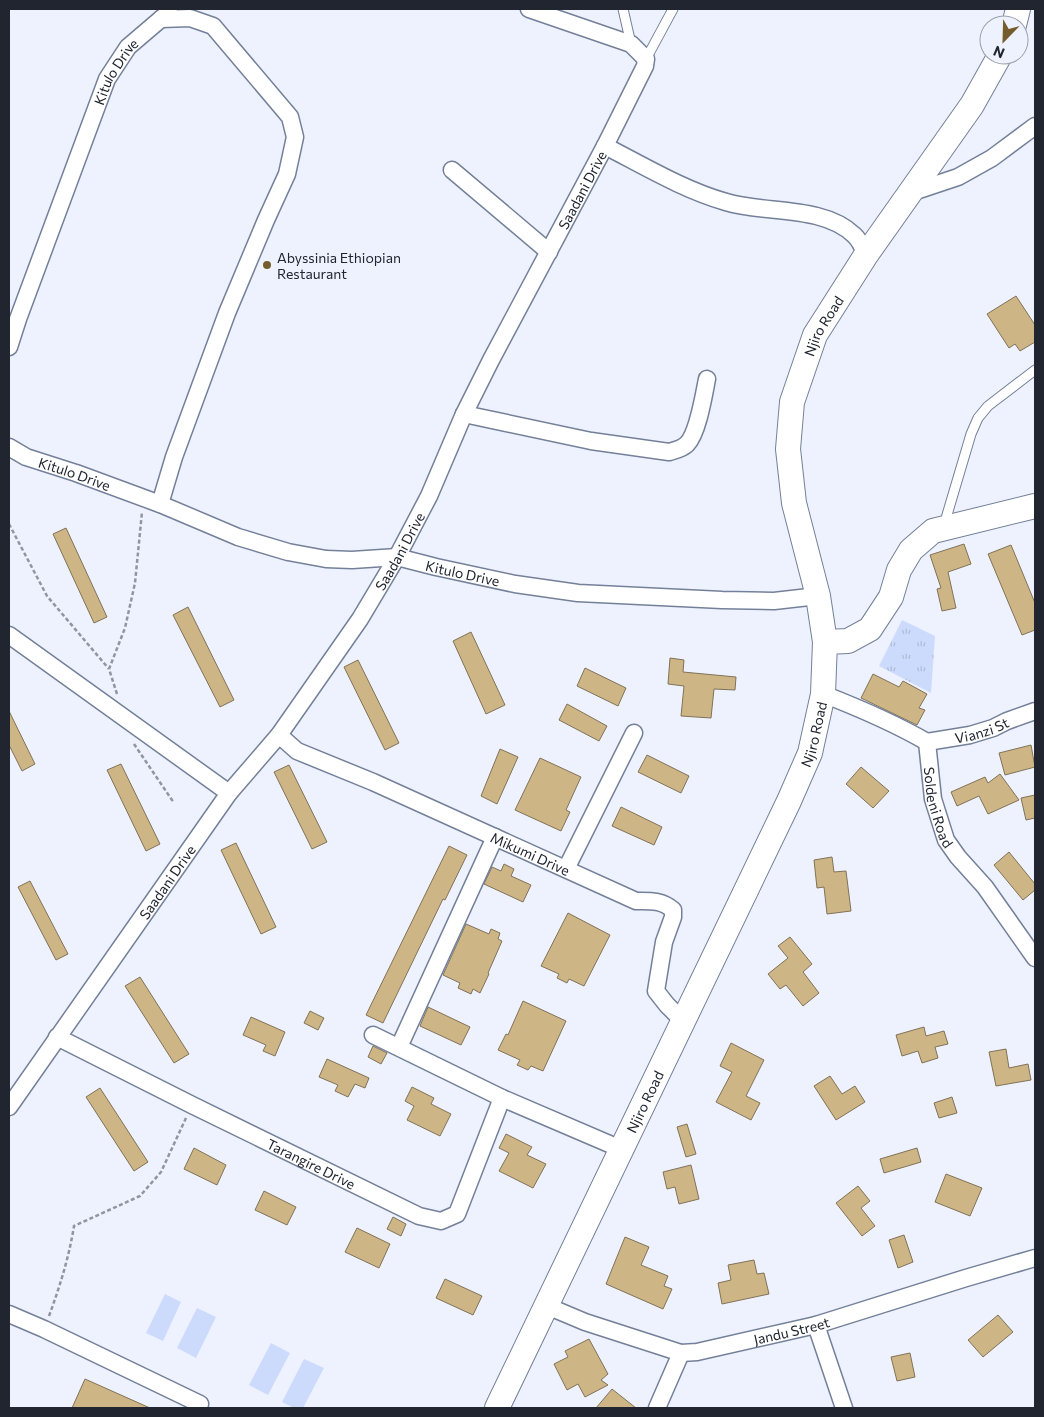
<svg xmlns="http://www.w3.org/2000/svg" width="1044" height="1417" font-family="Commissioner,sans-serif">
  <defs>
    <pattern id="park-tufts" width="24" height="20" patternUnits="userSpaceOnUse" patternTransform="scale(1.25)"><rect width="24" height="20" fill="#ccdbfc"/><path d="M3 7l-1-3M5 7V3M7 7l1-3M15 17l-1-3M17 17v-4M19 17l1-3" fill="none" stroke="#afbcd8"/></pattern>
  </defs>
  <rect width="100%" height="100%" fill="#edf2fe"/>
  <path fill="url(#park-tufts)" d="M902,620L935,636L931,693L879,666Z"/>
  <path fill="#ccdbfc" d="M165,1294L181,1302L163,1341L146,1333Z
    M197,1308L216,1317L196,1358L177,1348Z
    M271,1343L290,1353L268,1395L249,1385Z
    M304,1359L324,1368L303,1408H294L282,1402Z"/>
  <path fill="#ceb586" stroke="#807258" d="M1016,296L1035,325V342L1020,351L1015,344L1009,348L987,314Z
    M66,528L107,617L94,623L53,534Z
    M964,544L971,564L948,572L956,608L942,611L937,589L941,588L930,555Z
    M1011,545L1035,603V630L1022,635L988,554Z
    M188,607L234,700L220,707L173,615Z
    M471,632L505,705L486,714L453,641Z
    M670,658L684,660L683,672L736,677L735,690L714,689L711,718L681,716L684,686L668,684Z
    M358,660L399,743L385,750L344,667Z
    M585,668L626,688L618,706L577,686Z
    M873,674L899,687L903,681L927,694L919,708L925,710L917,725L861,698Z
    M567,704L607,726L599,741L559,720Z
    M9,711L35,764L22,771L9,745Z
    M1031,745L1035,767L1005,775L999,753Z
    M500,749L518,757L497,804L481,796Z
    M647,755L689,776L681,793L638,772Z
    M540,758L581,777L566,810L570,812L561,831L515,810Z
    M121,764L160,844L146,851L107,770Z
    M289,765L327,842L312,849L274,772Z
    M861,767L889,791L873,808L846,784Z
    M1000,774L1019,800L988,814L979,796L957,806L951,792L985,777L988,783Z
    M1035,795V818L1026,820L1021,798Z
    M621,807L662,827L654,845L612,826Z
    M236,843L276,927L261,934L221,850Z
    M449,846L467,855L445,900L443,899L383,1023L366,1015Z
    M1009,852L1035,884V890L1023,900L994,865Z
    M832,857L834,872L846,871L851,911L827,914L824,887L817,888L814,860Z
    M504,864L514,869L511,876L531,885L523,902L484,884L492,867L501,871Z
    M30,881L68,954L56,960L18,887Z
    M568,913L610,935L584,986L569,979L567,983L557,978L559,974L541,966Z
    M466,924L489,934L491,929L500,933L498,939L502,941L488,973L489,974L480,993L473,989L471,994L458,988L460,983L443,975Z
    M790,937L812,964L803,972L819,993L803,1006L786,985L780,989L768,974L788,958L778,946Z
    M140,977L189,1054L174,1063L125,986Z
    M523,1001L566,1021L543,1071L531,1066L528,1070L517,1065L520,1060L498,1050L506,1034L508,1035Z
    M428,1007L470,1027L461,1045L420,1026Z
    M310,1011L324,1018L318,1030L304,1023Z
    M251,1017L285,1032L275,1056L263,1051L266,1045L243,1035Z
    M924,1027L926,1036L944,1031L948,1044L935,1047L938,1058L922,1063L918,1051L902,1056L896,1035Z
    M731,1043L764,1060L746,1096L760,1103L751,1120L716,1102L732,1072L720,1066Z
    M373,1046L387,1053L381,1064L368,1057Z
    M1006,1049L1009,1068L1028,1064L1031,1080L996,1086L989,1052Z
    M327,1059L369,1078L365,1088L355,1084L348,1097L335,1091L338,1085L319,1077Z
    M830,1076L842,1094L855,1086L865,1102L836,1120L814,1086Z
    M412,1087L434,1098L431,1104L451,1114L440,1136L407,1120L414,1106L405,1101Z
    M100,1088L148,1162L134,1171L86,1097Z
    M952,1097L957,1113L939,1118L934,1103Z
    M687,1124L696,1154L686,1157L677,1127Z
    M506,1134L532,1147L527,1155L546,1164L533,1188L499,1171L509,1153L499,1148Z
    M194,1148L226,1165L217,1185L184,1169Z
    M917,1148L921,1162L884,1173L880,1159Z
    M691,1165L699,1199L679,1204L675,1187L667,1189L663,1172Z
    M946,1174L982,1188L970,1216L935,1202Z
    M858,1186L870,1201L861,1208L875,1226L862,1236L836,1203Z
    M264,1191L296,1207L287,1225L255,1210Z
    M393,1217L406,1224L401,1236L387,1229Z
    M357,1228L390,1244L379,1268L345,1252Z
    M904,1235L913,1262L898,1268L889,1240Z
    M625,1237L649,1247L641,1265L668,1276L664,1286L672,1289L663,1309L606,1284Z
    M754,1260L757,1274L764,1273L769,1294L722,1304L718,1283L731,1280L728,1265Z
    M445,1279L482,1296L473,1315L436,1298Z
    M998,1315L1013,1332L983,1357L968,1340Z
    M589,1339L608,1374L601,1380L608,1385L585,1397L578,1384L567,1390L554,1364L568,1357L565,1351Z
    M910,1353L915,1377L897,1381L891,1357Z
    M85,1379L150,1408H72Z
    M612,1389L636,1408H596Z"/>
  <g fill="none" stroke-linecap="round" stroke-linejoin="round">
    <g stroke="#748099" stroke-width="11">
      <path id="lane" d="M623,9L631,44
        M646,59L673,9
        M944,525L971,434L978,418L988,406L1035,370"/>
    </g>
    <g stroke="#748099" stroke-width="19">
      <g id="street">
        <path d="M605,146C644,166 684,190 726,202C765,214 823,205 854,235C860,240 863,248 866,255"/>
        <path d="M452,170L549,252"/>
        <path d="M910,193L958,177L992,158L1035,126"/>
        <path id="s1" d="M9,347L18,319L107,79L128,47L169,12"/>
        <path d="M464,414L591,441L669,452C676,450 682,449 687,444C698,433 704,394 707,379"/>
        <path id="s2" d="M9,447L26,457L76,473L160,504L238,537L288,552L326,559L352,560L397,557L436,567L515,584L578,593L722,600L774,601L818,596"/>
        <path d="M160,504L174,457L227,313L266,220L287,174L295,137L290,117L213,26L190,18L161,19"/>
        <path d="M9,635L229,793"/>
        <path id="s3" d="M823,694C859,708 894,723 927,742L933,799L946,840L958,857L985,887L1035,958"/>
        <path id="s4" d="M279,735L297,751L373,782L636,901C650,901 662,900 673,910V917L664,942L656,991L667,1005L683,1021"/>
        <path id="s5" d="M927,742L970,735L993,728L1007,721L1035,711"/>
        <path d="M566,869L634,733"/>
        <path d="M373,1035L502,1098L621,1149"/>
        <path id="s6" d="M57,1037L192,1105L419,1216L441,1221L457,1214L502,1098"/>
        <path d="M399,1047L495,837"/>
        <path id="s7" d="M9,1107L229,793L279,735L360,619L397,557L429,496L464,414L491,360L605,146L645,66L646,59L631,44L529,9"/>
        <path id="s8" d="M547,1306L585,1322L681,1353L697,1352L816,1325L966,1278L1035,1258"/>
        <path d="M9,1314L44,1329L200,1404"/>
        <path d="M816,1325L844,1408"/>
        <path d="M657,1408L681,1353"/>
      </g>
    </g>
    <g stroke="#748099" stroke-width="26">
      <g id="secondary">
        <path d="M1014,25L1018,9"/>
        <path d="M825,642L848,641L870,629L891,597L899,570L911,550L933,531L1035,506"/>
        <path id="s9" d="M497,1408L789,801L810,753L823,694L825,642L818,596L794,503L788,449L792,402L815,335L866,255L972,105L1000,55"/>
      </g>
    </g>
    <path stroke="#9095a0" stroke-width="2.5" stroke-dasharray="4 2.5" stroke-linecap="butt" d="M9,524L47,596L109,669
      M117,694L109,669L125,628L135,583L142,512
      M134,744L174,803
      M49,1316C60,1286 69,1257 74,1226L140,1196L161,1172L186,1118"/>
    <use href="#lane" stroke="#fff" stroke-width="9"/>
    <use href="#street" stroke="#fff" stroke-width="16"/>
    <use href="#secondary" stroke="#fff" stroke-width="24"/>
  </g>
  <circle fill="#745c2d" stroke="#edf2fe" stroke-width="2" cx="267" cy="265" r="5"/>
  <g text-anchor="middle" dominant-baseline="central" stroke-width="4" stroke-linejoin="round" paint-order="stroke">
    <g font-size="14" fill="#20252f" stroke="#edf2fe">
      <text stroke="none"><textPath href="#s1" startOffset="296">Kitulo Drive</textPath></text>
      <text stroke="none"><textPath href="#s7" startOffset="1085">Saadani Drive</textPath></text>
      <text stroke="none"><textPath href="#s9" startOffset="1165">Njiro Road</textPath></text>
      <text stroke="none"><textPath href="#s2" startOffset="71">Kitulo Drive</textPath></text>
      <text stroke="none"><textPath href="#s7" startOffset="680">Saadani Drive</textPath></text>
      <text stroke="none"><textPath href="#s2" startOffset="476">Kitulo Drive</textPath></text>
      <text stroke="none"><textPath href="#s5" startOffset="56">Vianzi St</textPath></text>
      <text stroke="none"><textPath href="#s9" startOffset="745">Njiro Road</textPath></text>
      <text stroke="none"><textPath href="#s3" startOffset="181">Soldeni Road</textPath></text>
      <text stroke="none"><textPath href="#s4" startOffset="279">Mikumi Drive</textPath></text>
      <text stroke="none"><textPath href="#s7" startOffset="275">Saadani Drive</textPath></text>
      <text stroke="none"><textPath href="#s9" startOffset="340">Njiro Road</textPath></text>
      <text stroke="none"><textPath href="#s6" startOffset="284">Tarangire Drive</textPath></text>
      <text stroke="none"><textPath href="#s8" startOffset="255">Jandu Street</textPath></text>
    </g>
    <g font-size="14" fill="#20252f" stroke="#edf2fe" text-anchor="start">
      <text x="277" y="257">Abyssinia Ethiopian<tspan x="277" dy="16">Restaurant</tspan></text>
    </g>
  </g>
  <rect width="1044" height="1417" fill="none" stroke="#20252f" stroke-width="20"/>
  <g transform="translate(1004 40) rotate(203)"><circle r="24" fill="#edf2fe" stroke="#9ba0ab"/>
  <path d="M0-4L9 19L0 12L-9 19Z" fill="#745c2d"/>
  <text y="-8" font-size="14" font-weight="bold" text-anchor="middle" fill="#20252f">N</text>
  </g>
</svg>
